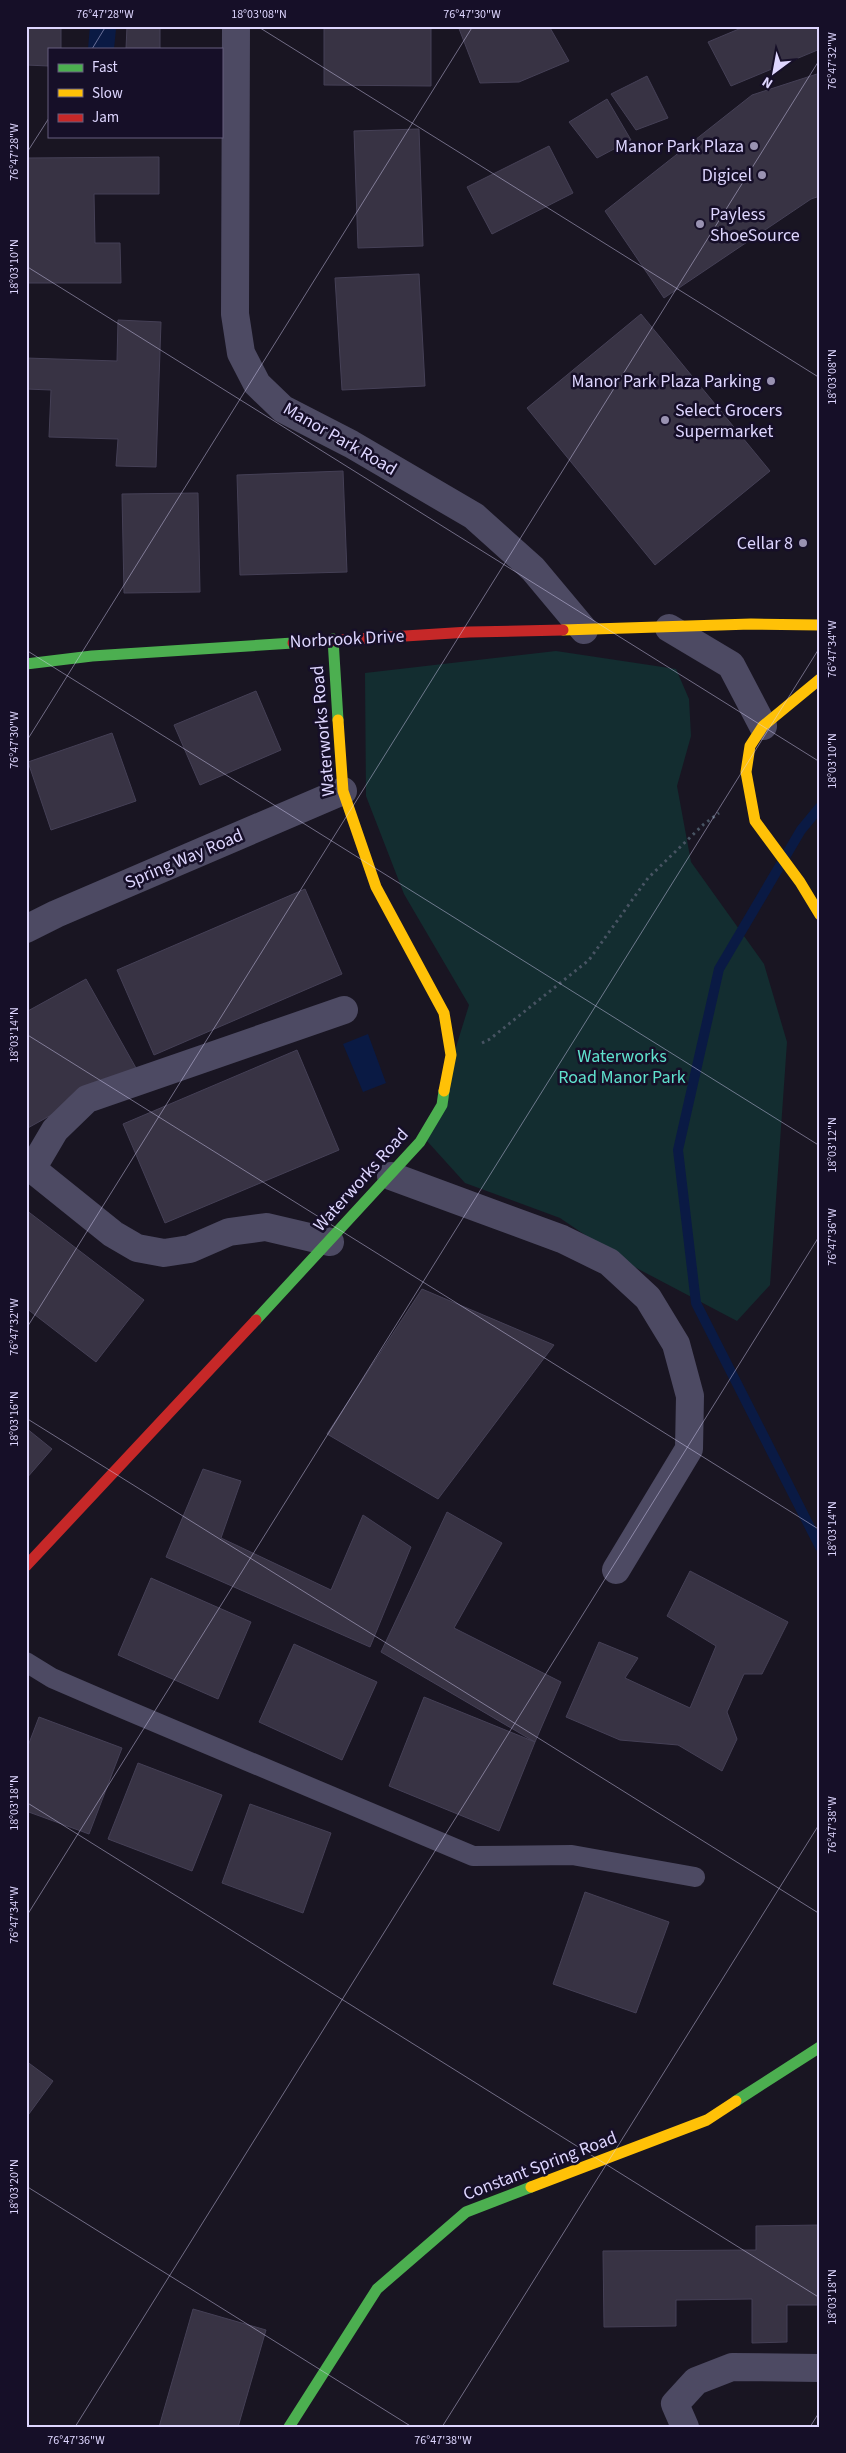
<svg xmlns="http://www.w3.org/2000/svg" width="846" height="2453" font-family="'Source Sans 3',sans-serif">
  <rect width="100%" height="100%" fill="#191522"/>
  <path fill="#132d30" d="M556,651L676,669L689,699L691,736L677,786L691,862L764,964L787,1042L770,1285L737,1321L625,1262L560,1218L465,1183L427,1141L469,1005L404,894L366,796L365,673Z"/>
  <path fill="#0a1a44" d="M90,26L116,29L114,49H88Z
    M368,1034L386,1083L363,1092L343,1044Z"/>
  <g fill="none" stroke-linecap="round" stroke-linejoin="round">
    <path stroke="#0a1a44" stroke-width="10" d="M820,807L801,830L719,969L678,1150L696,1303L820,1547"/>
  </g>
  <path fill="#383344" stroke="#454056" d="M26,26H61V49H49V66L26,65Z
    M127,26H160V49H126Z
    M324,26H431V86L324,85Z
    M458,26H549L569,61L519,82L480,83Z
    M746,26H820V49L731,86L708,42Z
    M820,73V196L811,199L664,298L605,211L752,95Z
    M647,76L668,118L636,130L611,94Z
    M607,99L631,140L597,158L569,122Z
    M419,129L423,246L358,248L354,131Z
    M549,146L573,193L492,234L467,187Z
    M159,157V194H94L95,243H120L121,283H28L27,158Z
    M419,274L425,386L342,390L335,278Z
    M641,314L770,471L655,565L527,408Z
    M118,320L161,322L156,467L116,466L118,439L49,437L51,390L26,389V358L117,361Z
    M343,471L347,572L240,575L237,475Z
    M198,493L200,592L124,593L122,494Z
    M256,691L281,750L200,785L174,725Z
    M112,733L136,801L51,830L28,762Z
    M305,889L342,974L154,1055L117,970Z
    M86,979L136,1068L26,1129V1012Z
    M297,1050L339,1150L165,1223L123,1124Z
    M26,1210L144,1300L96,1362L26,1308Z
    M422,1289L554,1345L438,1499L327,1434Z
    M26,1428L52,1449L26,1479Z
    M203,1469L241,1481L221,1538L331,1590L363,1515L411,1547L370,1647L166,1557Z
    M447,1512L502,1543L454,1628L561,1682L535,1742L381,1652Z
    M690,1571L788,1622L762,1674H744L727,1712L737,1739L722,1771L678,1745L620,1740L566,1717L599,1642L638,1658L625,1678L690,1708L716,1646L667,1616Z
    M151,1578L251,1622L218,1699L118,1655Z
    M294,1644L377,1682L342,1760L259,1722Z
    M424,1697L535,1742L499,1831L389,1786Z
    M39,1717L122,1748L89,1834L26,1811V1751Z
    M138,1763L222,1795L192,1871L108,1839Z
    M250,1804L331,1833L303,1913L222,1883Z
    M585,1892L669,1922L636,2013L553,1984Z
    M26,2061L53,2081L26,2118Z
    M820,2225V2305H787V2342L752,2343V2299L676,2300V2326L604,2327L603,2251L756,2250V2226Z
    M193,2309L266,2330L238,2427H159Z"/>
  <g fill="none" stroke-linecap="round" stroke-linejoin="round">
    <path stroke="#485463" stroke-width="3" stroke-dasharray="2.5 4" stroke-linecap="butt" d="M482,1043L490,1039L589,960L648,878L704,824L719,813"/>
    <path stroke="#4d4a63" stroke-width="20" d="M26,1662L52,1678L110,1703L473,1856L572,1855L695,1877"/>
    <path stroke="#4d4a63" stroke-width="28" d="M236,26L235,314L241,353L257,384L283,409L351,444L474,516L533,569L584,630
      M669,628L731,665L763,726
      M26,929L56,914L343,791
      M26,1164L113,1234L137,1248L164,1253L190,1249L229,1232L266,1227L330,1242
      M32,1169L55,1130L87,1099L344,1010
      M391,1176L562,1239L609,1262L648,1298L676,1344L690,1396L689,1449L616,1570
      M685,2427L675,2404L696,2381L732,2367L820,2368"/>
    <path stroke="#4caf50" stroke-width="11" d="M333,639L338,720
      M26,664L92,656L293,643
      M256,1320L420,1142L442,1105L444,1091
      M736,2101L820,2047
      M289,2427L377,2289L466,2212L531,2187"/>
    <path stroke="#ffc107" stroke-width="11" d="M563,630L751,624L820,625
      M820,679L763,726L750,746L746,772L755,821L800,882L820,915
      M338,720L343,791L376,887L444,1013L451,1055L444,1091
      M531,2187L707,2120L736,2101"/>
    <path stroke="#c62828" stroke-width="11" d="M293,643L469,632L563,630
      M26,1566L256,1320"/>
  </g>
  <path fill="none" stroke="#ded6ff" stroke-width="1" stroke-opacity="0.45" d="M257,26L820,378M92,49L106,26M26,154L49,118M26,266L820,762M26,650L820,1146M26,742L473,26M26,1034L820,1530M26,1329L820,59M26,1418L820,1914M26,1802L820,2298M26,1917L820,647M26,2186L412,2427M75,2427L820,1235M442,2427L820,1823M810,2427L820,2411"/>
  <g fill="#9992b2" stroke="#160f28" stroke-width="2">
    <circle cx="754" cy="146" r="5"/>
    <circle cx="762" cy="175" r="5"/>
    <circle cx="700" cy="224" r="5"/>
    <circle cx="771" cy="381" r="5"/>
    <circle cx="665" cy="420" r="5"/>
    <circle cx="803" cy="543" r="5"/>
  </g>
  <g text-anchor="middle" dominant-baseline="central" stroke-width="5" stroke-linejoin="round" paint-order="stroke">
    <g font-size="18" fill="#ded6ff" stroke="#160f28" text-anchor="end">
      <text x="744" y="146">Manor Park Plaza</text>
      <text x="752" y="175">Digicel</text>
      <text x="710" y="214" text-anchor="start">Payless<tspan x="710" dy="21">ShoeSource</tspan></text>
      <text x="761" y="381">Manor Park Plaza Parking</text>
      <text x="675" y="410" text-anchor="start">Select Grocers<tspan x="675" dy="21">Supermarket</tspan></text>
      <text x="793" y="543">Cellar 8</text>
    </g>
    <g font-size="18" fill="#ded6ff" stroke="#160f28">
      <text transform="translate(340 439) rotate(30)">Manor Park Road</text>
      <text transform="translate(347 639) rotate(-3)">Norbrook Drive</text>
      <text transform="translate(323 731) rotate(-95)">Waterworks Road</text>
      <text transform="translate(184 859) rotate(-23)">Spring Way Road</text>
      <text transform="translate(361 1180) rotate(-48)">Waterworks Road</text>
      <text transform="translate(540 2166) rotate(-21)">Constant Spring Road</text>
    </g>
    <g font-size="18" fill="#5fe2cd" stroke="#160f28">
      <text x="622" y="1056">Waterworks<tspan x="622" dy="21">Road Manor Park</tspan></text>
    </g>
  </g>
  <rect width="846" height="2453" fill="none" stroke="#160f28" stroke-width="55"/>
  <rect x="48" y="48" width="175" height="90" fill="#160f28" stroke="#665f7e"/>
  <rect x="58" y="64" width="25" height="8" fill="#4caf50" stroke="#665f7e"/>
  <text x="92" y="72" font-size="15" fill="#ded6ff">Fast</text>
  <rect x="58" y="89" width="25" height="8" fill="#ffc107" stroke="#665f7e"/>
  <text x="92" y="98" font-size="15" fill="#ded6ff">Slow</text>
  <rect x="58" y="114" width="25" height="8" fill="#c62828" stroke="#665f7e"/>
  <text x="92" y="122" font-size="15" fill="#ded6ff">Jam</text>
  <g transform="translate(774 72) rotate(212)" stroke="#160f28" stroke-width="4" paint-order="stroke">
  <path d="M0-4L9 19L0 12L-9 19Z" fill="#ded6ff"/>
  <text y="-8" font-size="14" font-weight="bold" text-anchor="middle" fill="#ded6ff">N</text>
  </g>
  <rect x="28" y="28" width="790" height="2398" fill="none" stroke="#ded6ff" stroke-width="2"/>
  <g font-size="12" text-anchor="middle" fill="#ded6ff">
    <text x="105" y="18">76°47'28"W</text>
    <text x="259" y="18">18°03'08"N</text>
    <text x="472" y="18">76°47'30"W</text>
    <text transform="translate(832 61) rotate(-90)" y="4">76°47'32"W</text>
    <text transform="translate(14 152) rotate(-90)" y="4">76°47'28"W</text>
    <text transform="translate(14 267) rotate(-90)" y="4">18°03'10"N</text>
    <text transform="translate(832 377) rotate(-90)" y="4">18°03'08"N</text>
    <text transform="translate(832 649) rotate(-90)" y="4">76°47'34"W</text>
    <text transform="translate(14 740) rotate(-90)" y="4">76°47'30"W</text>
    <text transform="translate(832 761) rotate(-90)" y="4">18°03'10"N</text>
    <text transform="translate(14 1035) rotate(-90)" y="4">18°03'14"N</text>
    <text transform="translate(832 1145) rotate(-90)" y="4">18°03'12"N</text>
    <text transform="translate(832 1237) rotate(-90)" y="4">76°47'36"W</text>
    <text transform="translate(14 1327) rotate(-90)" y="4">76°47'32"W</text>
    <text transform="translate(14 1419) rotate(-90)" y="4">18°03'16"N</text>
    <text transform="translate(832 1529) rotate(-90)" y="4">18°03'14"N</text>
    <text transform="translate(14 1803) rotate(-90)" y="4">18°03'18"N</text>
    <text transform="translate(832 1825) rotate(-90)" y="4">76°47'38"W</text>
    <text transform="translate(14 1915) rotate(-90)" y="4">76°47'34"W</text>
    <text transform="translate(14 2187) rotate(-90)" y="4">18°03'20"N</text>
    <text transform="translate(832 2297) rotate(-90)" y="4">18°03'18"N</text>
    <text x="76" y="2444">76°47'36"W</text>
    <text x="443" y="2444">76°47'38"W</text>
  </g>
</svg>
